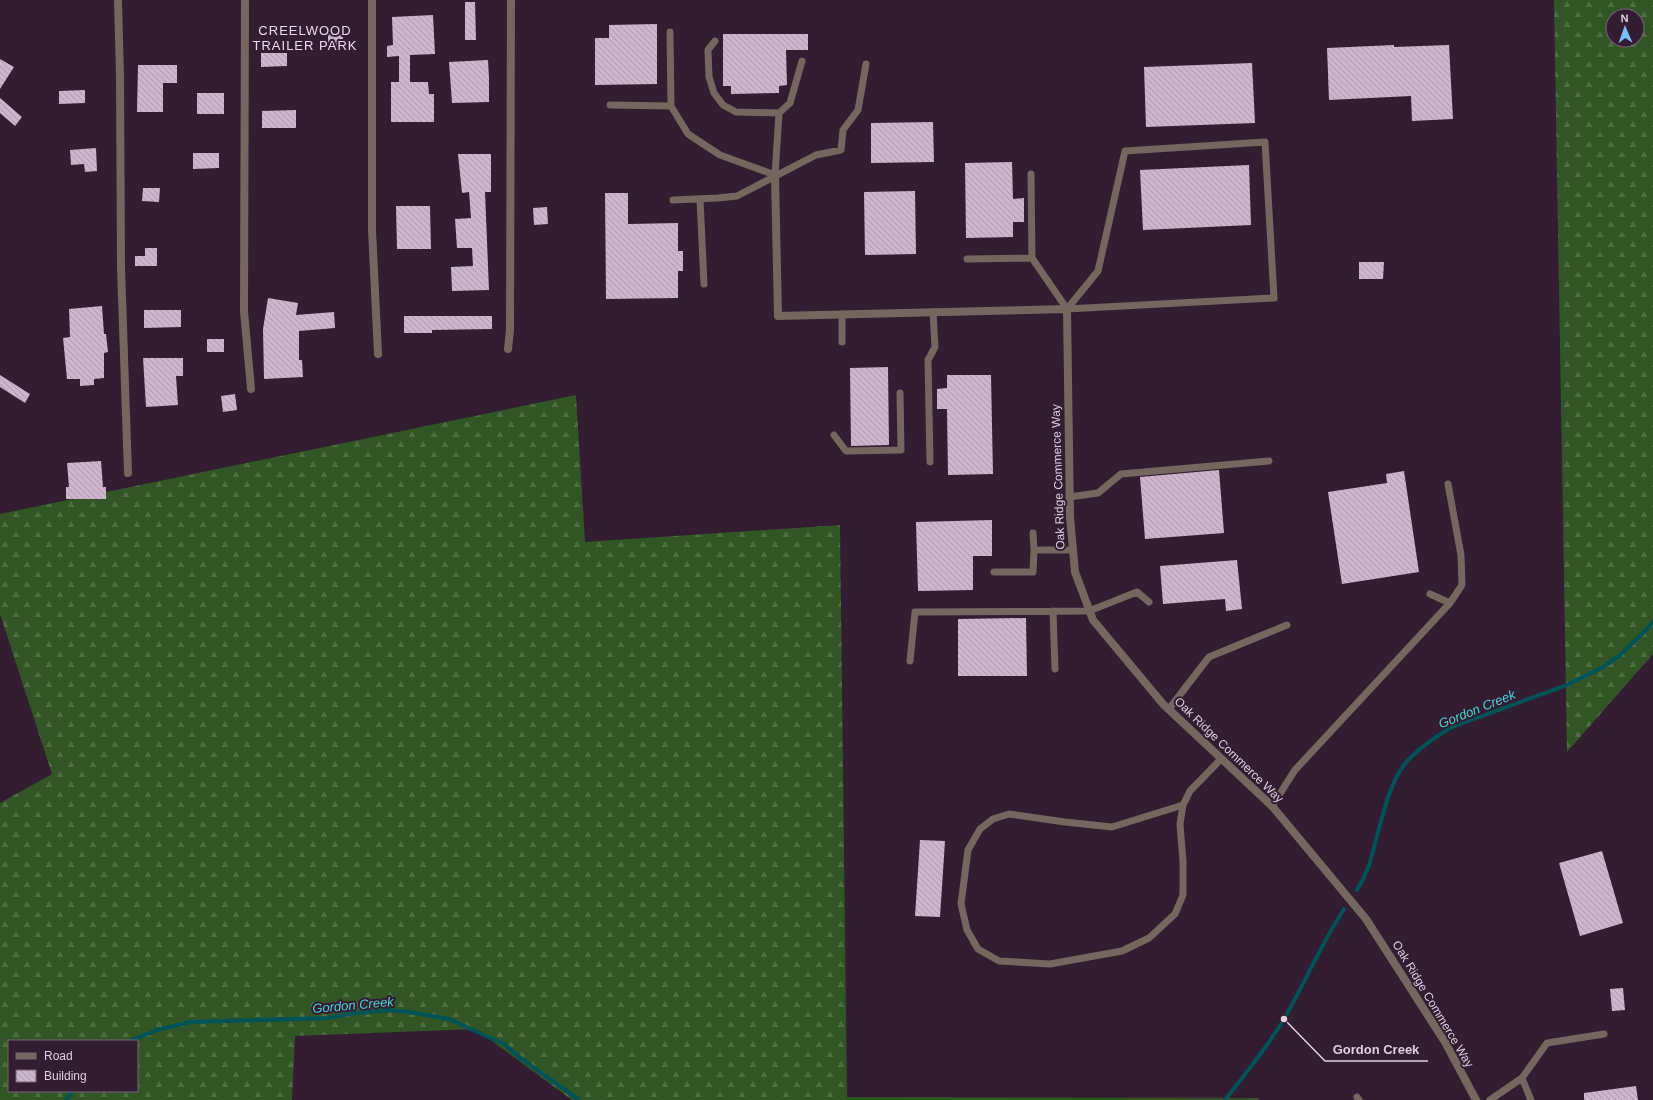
<svg xmlns="http://www.w3.org/2000/svg" width="1653" height="1100" font-family="Arial,sans-serif">
  <defs>
    <pattern id="forest-firs" width="22" height="20" patternUnits="userSpaceOnUse"><rect width="22" height="20" fill="#325525"/><path d="M5 1l3.5 6h-7zM16 11l3.5 6h-7z" fill="#4f6c44"/></pattern>
    <pattern id="building-back-hatch" width="6" height="6" patternUnits="userSpaceOnUse"><rect width="6" height="6" fill="#cfb4ce"/><path d="M-1 5l2 2M0 0l6 6M5-1l2 2" fill="none" stroke="#ac97ab"/></pattern>
  </defs>
  <rect width="100%" height="100%" fill="#321d31"/>
  <path fill="url(#forest-firs)" fill-rule="evenodd" d="M1554,0H1653V654L1567,752ZM1613,16H1637V40H1613Z
    M576,395L585,542L840,525L847,1097L1260,1098L1258,1100H572L476,1029L295,1036L292,1100H0V803L52,774L0,614V514ZM9,1041H137V1091H9Z"/>
  <g fill="none" stroke-linecap="round" stroke-linejoin="round">
    <path stroke="#005356" stroke-width="4" d="M1357,890C1372,866 1373,848 1381,821C1386,803 1392,781 1404,765C1415,751 1437,736 1452,727L1567,685L1603,667L1620,655L1649,627L1653,621
      M130,1041L157,1030L191,1022L328,1018L348,1014L388,1010L409,1012L449,1019L504,1044L519,1057L579,1100
      M66,1100L73,1091
      M1225,1100C1245,1074 1267,1048 1284,1019C1305,983 1321,944 1344,909"/>
  </g>
  <path fill="url(#building-back-hatch)" d="M465,2H475L476,40H465Z
    M433,15L435,54L410,55V82H428L429,94H434V122H391V82H399V56L387,57V46L393,45L392,17Z
    M657,24V84L595,85V38H609V25Z
    M328,33H343V46H328Z
    M723,34H808V50H786L787,85L779,86V93L731,94V86H723Z
    M1394,45V47L1449,45L1453,119L1412,121L1411,96L1329,100L1327,48Z
    M261,53H287V66L261,67Z
    M0,59L14,67L0,89Z
    M487,60H488L489,78V102L452,103L449,62Z
    M1252,63L1255,123L1146,127L1144,67Z
    M138,65H177V83H163V112H137Z
    M85,90V103L59,104V91Z
    M197,93H224V114H197Z
    M0,98L22,117L15,126L0,113Z
    M296,110V128H262V111Z
    M933,122L934,162L871,163V123Z
    M96,148L97,171L85,172L84,164L71,165L70,150Z
    M193,153H219V168L193,169Z
    M458,154H491V192H485L489,290L452,291L451,267L473,266L472,248H457L455,219L471,218L469,192L462,193Z
    M1012,162L1013,199L1024,198V222H1013V237L966,238L965,163Z
    M1249,165L1251,225L1143,230L1140,170Z
    M143,188H160L159,202L142,201Z
    M915,191L916,254L865,255L864,192Z
    M605,193H628V224L678,223V251H683V271H678V298L606,299Z
    M396,206H430L431,249H397Z
    M547,207L548,224L534,225L533,208Z
    M145,248H157V266H135V256H145Z
    M1359,262H1384L1383,279H1359Z
    M268,298L298,303L296,315L334,312L335,328L299,331V360H302L303,377L264,379L263,329Z
    M102,306L104,334H106L108,352L104,353V378L94,379V385L80,386V379H67L63,338L70,337L69,309Z
    M144,310H181V327L144,328Z
    M404,316H492V329L432,330V333H404Z
    M207,339H224V352H207Z
    M143,358H183V376H176L178,405L146,407Z
    M888,367L889,445L851,446L850,368Z
    M0,375L30,394L25,403L0,387Z
    M947,375H991L993,474L948,475L947,409H937V389L947,388Z
    M235,394L237,410L223,412L221,396Z
    M101,461L103,487H106V499H66V487H69L67,463Z
    M1219,470L1224,533L1145,539L1140,477Z
    M1404,471L1419,572L1342,584L1328,492L1387,483L1386,474Z
    M992,520V556H973V590L918,591L916,522Z
    M1237,560L1242,609L1226,611L1225,599L1163,604L1160,566Z
    M1026,618L1027,676H958V619Z
    M920,840L945,841L940,917L915,916Z
    M1602,851L1623,923L1580,936L1559,863Z
    M1623,988L1625,1010L1612,1011L1610,989Z
    M1636,1086L1638,1100H1584V1093Z"/>
  <g fill="none" stroke-linecap="round" stroke-linejoin="round">
    <path stroke="#75665f" stroke-width="7" d="M715,41L708,50L709,77L714,93L723,105L736,112L779,113L790,103L802,61
      M610,105L671,106L670,32
      M671,106L688,134L720,155L775,175
      M1031,174L1032,258L1067,309L1098,271L1125,151L1265,142L1274,298L1067,309
      M775,175L779,113
      M700,199L704,284
      M673,200L718,198L737,196L816,155L841,150L843,130L858,110L866,64
      M967,259L1032,258
      M842,342V314
      M834,435L846,451L901,450L900,393
      M930,462L928,360L935,347L933,312
      M1069,497L1098,493L1121,474L1269,461
      M1033,533L1034,550H1073
      M994,572H1033L1034,550
      M1430,594L1450,603
      M1053,611L1055,669
      M910,661L915,612L1089,611L1137,592L1149,602
      M1169,709L1209,657L1287,625
      M1183,805L1112,827L1065,822L1009,814L993,819L980,829L968,850L961,904L967,930L978,949L999,961L1050,964L1122,951L1149,938L1175,914L1183,895V861L1180,824L1183,805L1190,791L1221,759
      M1272,806L1295,770L1450,603L1462,585L1461,555L1448,484
      M1522,1078L1531,1100
      M1357,1097L1359,1100
      M1490,1100L1522,1078L1547,1043L1604,1034"/>
    <path stroke="#75665f" stroke-width="8" d="M118,0L120,75L121,268L128,473
      M245,0L244,311L251,389
      M372,0V230L378,354
      M775,175L778,316L1067,309L1070,517L1075,572L1093,620L1163,704L1272,806L1366,919L1445,1042L1476,1100
      M508,349L510,330L511,0"/>
  </g>
  <g text-anchor="middle" dominant-baseline="central" stroke-width="4" stroke-linejoin="round" paint-order="stroke">
    <g font-size="12" fill="#dfd1de" stroke="#321d31">
      <text transform="translate(1058 477) rotate(-92)">Oak Ridge Commerce Way</text>
      <text transform="translate(1229 750) rotate(44)">Oak Ridge Commerce Way</text>
      <text transform="translate(1433 1004) rotate(59)">Oak Ridge Commerce Way</text>
    </g>
    <g font-size="13" letter-spacing="1" fill="#f3d6f1" stroke="#321d31">
      <text x="305" y="30">CREELWOOD<tspan x="305" dy="15">TRAILER PARK</tspan></text>
    </g>
    <g font-size="13" font-style="italic" fill="#4cd5da" stroke="#321d31">
      <text transform="translate(1477 709) rotate(-22)">Gordon Creek</text>
      <text transform="translate(353 1005) rotate(-5)">Gordon Creek</text>
    </g>
  </g>
  <path fill="none" stroke="#dfd1de" stroke-width="1.5" d="M1284 1019L1325 1061H1428"/>
  <circle fill="#dfd1de" stroke="#321d31" stroke-width="1.5" cx="1284" cy="1019" r="4"/>
  <g font-size="13" text-anchor="middle" font-weight="bold" fill="#dfd1de" stroke="#321d31" stroke-width="4" stroke-linejoin="round" paint-order="stroke">
    <text x="1376" y="1054">Gordon Creek</text>
  </g>
  <rect x="8" y="1040" width="130" height="52" fill="#321d31" stroke="#776576"/>
  <rect x="16" y="1053" width="20" height="6" fill="#75665f" stroke="#776576"/>
  <text x="44" y="1060" font-size="12" fill="#dfd1de">Road</text>
  <rect x="16" y="1070" width="20" height="12" fill="url(#building-back-hatch)" stroke="#776576"/>
  <text x="44" y="1080" font-size="12" fill="#dfd1de">Building</text>
  <g transform="translate(1625 28) rotate(358)"><circle r="19" fill="#321d31" stroke="#776576"/>
  <path d="M0-3L7 15L0 10L-7 15Z" fill="#79bff8"/>
  <text y="-6" font-size="11" font-weight="bold" text-anchor="middle" fill="#dfd1de">N</text>
  </g>
</svg>
